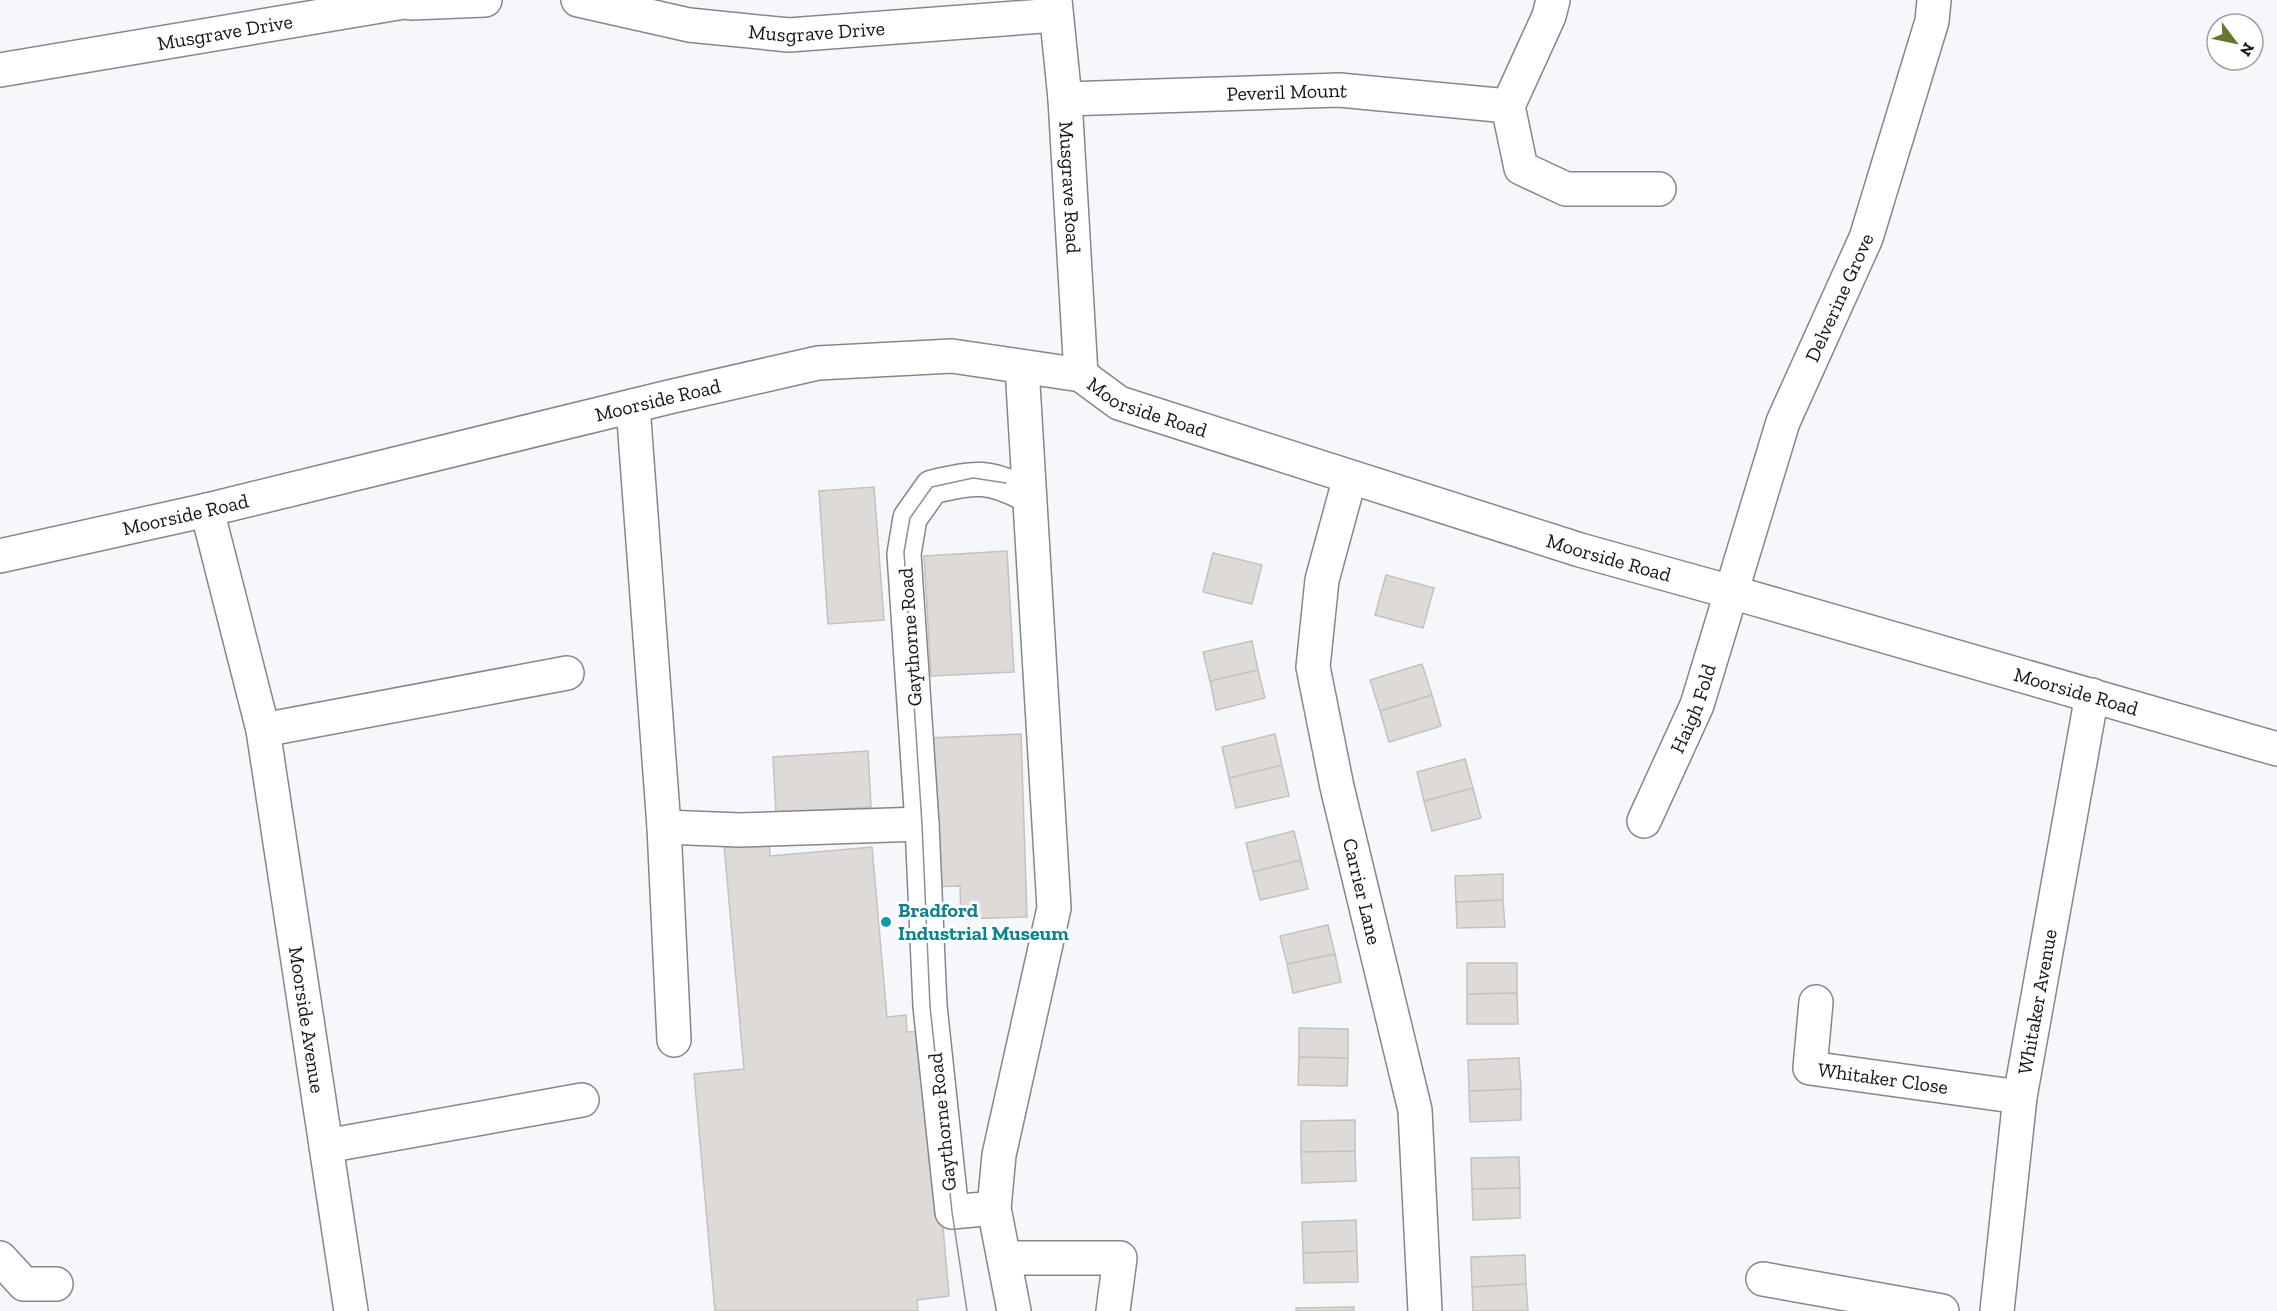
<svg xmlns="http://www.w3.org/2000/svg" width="2277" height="1311" font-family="'Zilla Slab',serif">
  <rect width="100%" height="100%" fill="#f6f7fb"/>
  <path fill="#dddad7" stroke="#c4c2bf" stroke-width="1.5" d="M874,487L884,620L828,624L819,491Z
    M1007,551L1014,672L931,676L924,556Z
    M1213,553L1262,565L1252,604L1203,592Z
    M1386,575L1434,588L1423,628L1375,615Z
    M1252,641L1258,670L1210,681L1203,652Z
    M1422,664L1432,695L1380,711L1370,680Z
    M1258,670L1265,698L1216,710L1210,681Z
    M1432,695L1441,726L1389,742L1380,711Z
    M1021,734L1027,917L961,919L960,886L930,887L926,738Z
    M1275,734L1282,765L1229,778L1222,747Z
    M868,751L871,807L776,813L773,757Z
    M1465,759L1473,788L1424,801L1417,772Z
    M1282,765L1289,796L1236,808L1229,778Z
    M1473,788L1481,818L1432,831L1424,801Z
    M1294,831L1301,860L1253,872L1246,843Z
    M769,841L770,856L872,847L887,1017L906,1015L907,1032L926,1031L949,1296L917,1300L918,1311H715L694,1074L744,1069L724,845Z
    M1301,860L1308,889L1260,900L1253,872Z
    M1503,874V900L1456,902L1455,876Z
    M1503,900L1505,927L1457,928L1456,902Z
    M1328,925L1335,954L1287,964L1280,936Z
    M1335,954L1341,982L1293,993L1287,964Z
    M1467,963H1517V993L1467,994Z
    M1517,993L1518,1024H1467V994Z
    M1299,1028L1348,1029V1058L1299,1057Z
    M1299,1057L1348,1058L1347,1086L1298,1085Z
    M1519,1058L1521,1089L1469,1091L1468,1060Z
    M1521,1089V1120L1470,1122L1469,1091Z
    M1355,1120V1151L1301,1152V1121Z
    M1355,1151L1356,1181L1302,1183L1301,1152Z
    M1519,1157L1520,1188L1472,1189L1471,1158Z
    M1520,1188V1218L1473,1220L1472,1189Z
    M1356,1220L1357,1251L1303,1253L1302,1222Z
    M1357,1251L1358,1282L1304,1283L1303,1253Z
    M1525,1255L1526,1284L1472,1287L1471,1257Z
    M1526,1284L1528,1311H1473L1472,1287Z
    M1354,1307V1311H1296V1308Z"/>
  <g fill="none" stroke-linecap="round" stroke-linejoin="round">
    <g stroke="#86878a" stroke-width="36">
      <g id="minor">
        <path id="s1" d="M578,0L689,25L789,35L1056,15"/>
        <path id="s2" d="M1055,0L1065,99L1081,375"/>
        <path id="s3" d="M0,70L410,1L411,3L485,0"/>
        <path id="s4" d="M1065,99L1339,90L1508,106L1549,16L1553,0"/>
        <path d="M1508,106L1521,168L1566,189H1659"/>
        <path d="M1022,367L1054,908L999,1155L994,1208L952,1212L930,1006L922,824L904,554L910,518L932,487C976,477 988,474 1029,496"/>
        <path d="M633,406L664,827L674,1040"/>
        <path id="s5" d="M1350,477L1322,580L1313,667L1337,787L1415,1110L1425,1311"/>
        <path id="s6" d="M207,510L263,730L351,1311"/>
        <path id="s7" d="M0,556L207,510L669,397L818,363L952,356L1081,375L1119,403L1580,550L1731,592L2277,749"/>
        <path d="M263,730L567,673"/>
        <path id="s8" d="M1644,821L1697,705L1783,422L1866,238L1932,21L1934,0"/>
        <path d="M664,827L740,830L922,824"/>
        <path id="s9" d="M1816,1002L1810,1068L2020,1097"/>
        <path d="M326,1146L582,1100"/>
        <path d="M994,1208L1014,1311"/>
        <path d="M0,1258L24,1284H56"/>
        <path d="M1004,1258H1120L1113,1311"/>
        <path d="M1763,1279L1942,1311"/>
        <path id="s10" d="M1997,1311L2020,1097L2092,695"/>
      </g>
    </g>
    <use href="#minor" stroke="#fff" stroke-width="33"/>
    <path stroke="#909193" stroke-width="1.5" d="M967,1311L952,1212L930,1006L922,824L904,552L910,518L932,487L973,478L1006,483"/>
  </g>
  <circle fill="#0f9aa8" stroke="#fff" stroke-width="2" cx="886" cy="922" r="6"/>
  <g text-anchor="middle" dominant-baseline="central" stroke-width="6" stroke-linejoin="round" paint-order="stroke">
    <g font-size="20" fill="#151516" stroke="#fff">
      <text stroke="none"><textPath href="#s1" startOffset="242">Musgrave Drive</textPath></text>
      <text stroke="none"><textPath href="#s3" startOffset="228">Musgrave Drive</textPath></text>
      <text stroke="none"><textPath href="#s4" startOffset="222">Peveril Mount</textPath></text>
      <text stroke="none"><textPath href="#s2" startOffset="188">Musgrave Road</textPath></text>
      <text stroke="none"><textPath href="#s8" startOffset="560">Delverine Grove</textPath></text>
      <text stroke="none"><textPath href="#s7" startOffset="676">Moorside Road</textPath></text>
      <text stroke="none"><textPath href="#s7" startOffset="1180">Moorside Road</textPath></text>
      <text stroke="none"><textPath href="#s7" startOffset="190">Moorside Road</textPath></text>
      <text stroke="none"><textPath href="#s7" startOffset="1666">Moorside Road</textPath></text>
      <text transform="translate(910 637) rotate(-94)">Gaythorne Road</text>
      <text stroke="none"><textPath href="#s7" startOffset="2152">Moorside Road</textPath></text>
      <text stroke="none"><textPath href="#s8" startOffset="123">Haigh Fold</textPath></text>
      <text stroke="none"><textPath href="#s5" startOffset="424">Carrier Lane</textPath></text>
      <text stroke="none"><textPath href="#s10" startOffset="312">Whitaker Avenue</textPath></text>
      <text stroke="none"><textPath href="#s6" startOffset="520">Moorside Avenue</textPath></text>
      <text stroke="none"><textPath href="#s9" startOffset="140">Whitaker Close</textPath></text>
      <text transform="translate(942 1122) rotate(-96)">Gaythorne Road</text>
    </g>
    <g font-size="20" font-weight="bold" fill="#0d838f" stroke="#fff" text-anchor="start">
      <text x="898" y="910">Bradford<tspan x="898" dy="23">Industrial Museum</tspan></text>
    </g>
  </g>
  <g transform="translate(2235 42) rotate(122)"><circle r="28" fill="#ffffff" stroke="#a1a1a2" stroke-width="1.5"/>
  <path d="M0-4.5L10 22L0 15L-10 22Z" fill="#62792b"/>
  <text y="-9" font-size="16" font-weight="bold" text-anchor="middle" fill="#151516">N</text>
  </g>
</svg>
